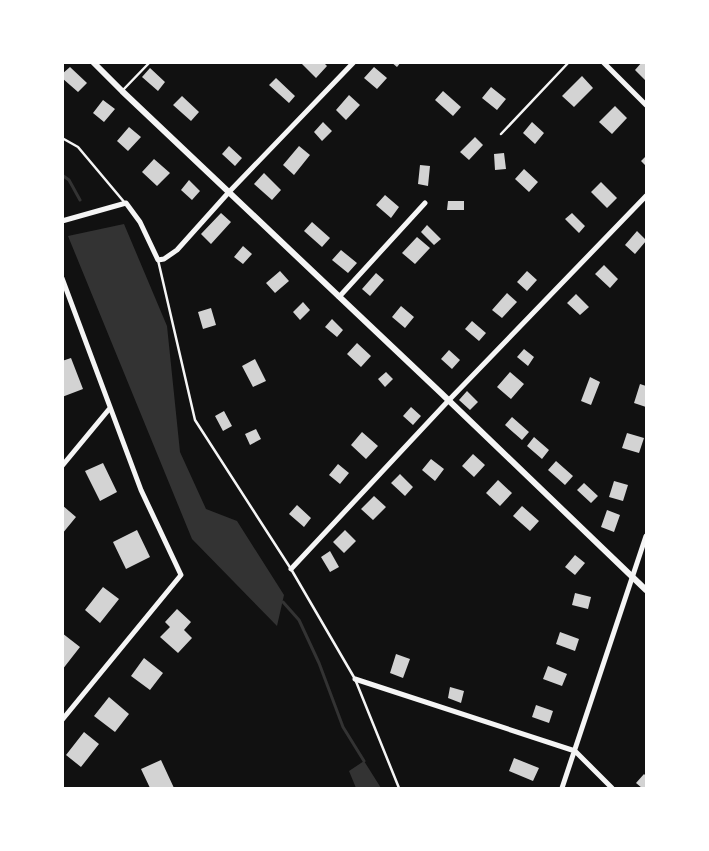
<svg xmlns="http://www.w3.org/2000/svg" width="709" height="851" font-family="'DM Sans',sans-serif">
  <rect width="100%" height="100%" fill="#111"/>
  <path fill="#333" d="M124,224L167,326L180,452L206,509L237,521L284,595L277,626L192,539L68,236Z
    M364,761L381,788H356L349,771Z"/>
  <g fill="none" stroke-linecap="round" stroke-linejoin="round">
    <path stroke="#333" stroke-width="3" d="M62,175L69,180L80,200
      M283,602L299,620L319,663L343,727L364,761"/>
  </g>
  <path fill="#d3d3d3" d="M300,62H323L327,66L316,78Z
    M391,62H401L397,67Z
    M642,62H646V81L635,70Z
    M70,67L87,83L78,92L62,78V74Z
    M374,67L387,78L377,89L364,78Z
    M150,68L165,82L158,91L142,77Z
    M582,76L593,88L574,107L562,96Z
    M276,78L295,96L289,103L269,85Z
    M491,87L506,99L497,110L482,98Z
    M443,91L461,107L453,116L435,100Z
    M349,95L360,105L346,120L336,110Z
    M182,96L199,112L191,121L173,105Z
    M103,100L115,109L104,122L93,113Z
    M615,106L627,118L612,134L599,122Z
    M323,122L332,131L322,141L314,132Z
    M532,122L544,133L535,144L523,133Z
    M129,127L141,137L128,151L117,141Z
    M475,137L483,145L469,160L460,152Z
    M229,146L242,158L235,166L222,154Z
    M299,146L310,155L294,175L283,165Z
    M504,153L506,169L495,170L494,154Z
    M646,156V166L641,161Z
    M154,159L170,173L157,186L142,172Z
    M420,165L430,166L428,186L418,184Z
    M524,169L538,182L529,192L515,179Z
    M264,173L281,190L272,200L254,184Z
    M189,180L200,191L192,200L181,190Z
    M601,182L617,198L607,208L591,192Z
    M385,195L399,207L391,218L376,205Z
    M448,201H464V210H447Z
    M221,213L231,222L211,244L201,234Z
    M572,213L585,226L579,233L565,219Z
    M312,222L330,238L322,247L304,231Z
    M427,225L441,239L434,245L421,232Z
    M637,231L646,240V241L635,254L625,245Z
    M417,237L430,248L415,264L402,253Z
    M243,246L252,254L243,264L234,257Z
    M341,250L357,263L348,273L332,260Z
    M604,265L618,279L610,288L595,274Z
    M280,271L289,281L275,293L266,283Z
    M527,271L537,280L527,291L517,282Z
    M376,273L384,280L370,296L362,289Z
    M507,293L517,302L502,318L492,310Z
    M576,294L589,307L580,315L567,303Z
    M303,302L310,310L300,320L293,312Z
    M401,306L414,317L405,328L392,317Z
    M211,308L216,325L203,329L198,312Z
    M332,319L343,330L337,337L325,327Z
    M472,321L486,333L479,341L465,329Z
    M357,343L371,356L361,367L347,354Z
    M524,349L534,357L528,366L517,357Z
    M449,350L460,360L452,369L441,359Z
    M71,358L83,389L62,397V361Z
    M255,359L266,381L253,387L242,366Z
    M386,372L393,379L385,387L378,379Z
    M510,372L524,384L511,399L497,387Z
    M590,377L600,382L591,405L581,401Z
    M640,384L646,386V407L634,403Z
    M467,391L478,402L470,410L459,400Z
    M411,407L421,416L413,425L403,416Z
    M224,411L232,426L223,431L215,416Z
    M512,417L529,432L522,440L505,425Z
    M256,429L261,439L250,445L245,434Z
    M362,432L378,446L366,459L351,445Z
    M627,433L644,438L639,453L622,448Z
    M534,437L549,450L542,459L527,446Z
    M473,454L485,465L474,477L462,466Z
    M431,459L444,469L435,481L422,470Z
    M556,461L573,476L565,485L548,470Z
    M103,463L117,492L100,501L85,471Z
    M338,464L349,473L340,484L329,475Z
    M400,474L413,487L405,496L391,483Z
    M498,480L512,493L500,506L486,493Z
    M614,481L628,485L623,501L609,497Z
    M584,483L598,496L591,503L577,490Z
    M374,496L386,507L373,520L361,509Z
    M62,505L76,517L62,534Z
    M297,505L311,518L304,527L289,514Z
    M522,506L539,521L530,531L513,516Z
    M607,510L620,515L614,532L601,527Z
    M137,530L150,557L126,569L113,542Z
    M345,530L356,541L344,553L333,542Z
    M330,551L339,567L330,572L321,557Z
    M575,555L585,563L575,575L565,567Z
    M103,587L119,599L100,623L85,610Z
    M575,593L591,597L588,609L572,605Z
    M177,609L191,622L184,630L192,638L178,653L160,637L170,627L165,622Z
    M560,632L579,639L575,651L556,644Z
    M62,633L80,647L62,670Z
    M396,654L410,659L403,678L390,673Z
    M144,658L163,673L150,690L131,676Z
    M548,666L567,674L562,686L543,679Z
    M450,687L464,691L461,703L448,698Z
    M109,697L129,714L115,732L94,716Z
    M536,705L553,711L549,723L532,717Z
    M84,732L99,744L81,767L66,755Z
    M514,758L539,768L533,781L509,771Z
    M161,760L174,788H150L141,769Z
    M644,774L646,776V788H642L636,783Z"/>
  <g fill="none" stroke-linecap="round" stroke-linejoin="round">
    <path stroke="#f5f5f5" stroke-width="2.5" d="M123,90L150,62
      M501,134L569,62
      M62,138L78,147L125,203
      M158,260L195,420L291,569L355,679L399,788"/>
    <path stroke="#f5f5f5" stroke-width="5" d="M603,62L646,105
      M62,221L126,203L140,222L158,260L164,259L177,250L229,192L354,62
      M62,278L141,490L181,575L62,720
      M339,297L425,203
      M62,466L110,408
      M291,569L449,400L646,196
      M355,679L575,751L612,788
      M562,788L646,536"/>
    <path stroke="#f5f5f5" stroke-width="6" d="M93,62L122,91L441,393L646,590"/>
  </g>
  <rect width="709" height="851" fill="none" stroke="#ffffff" stroke-width="128"/>
</svg>
